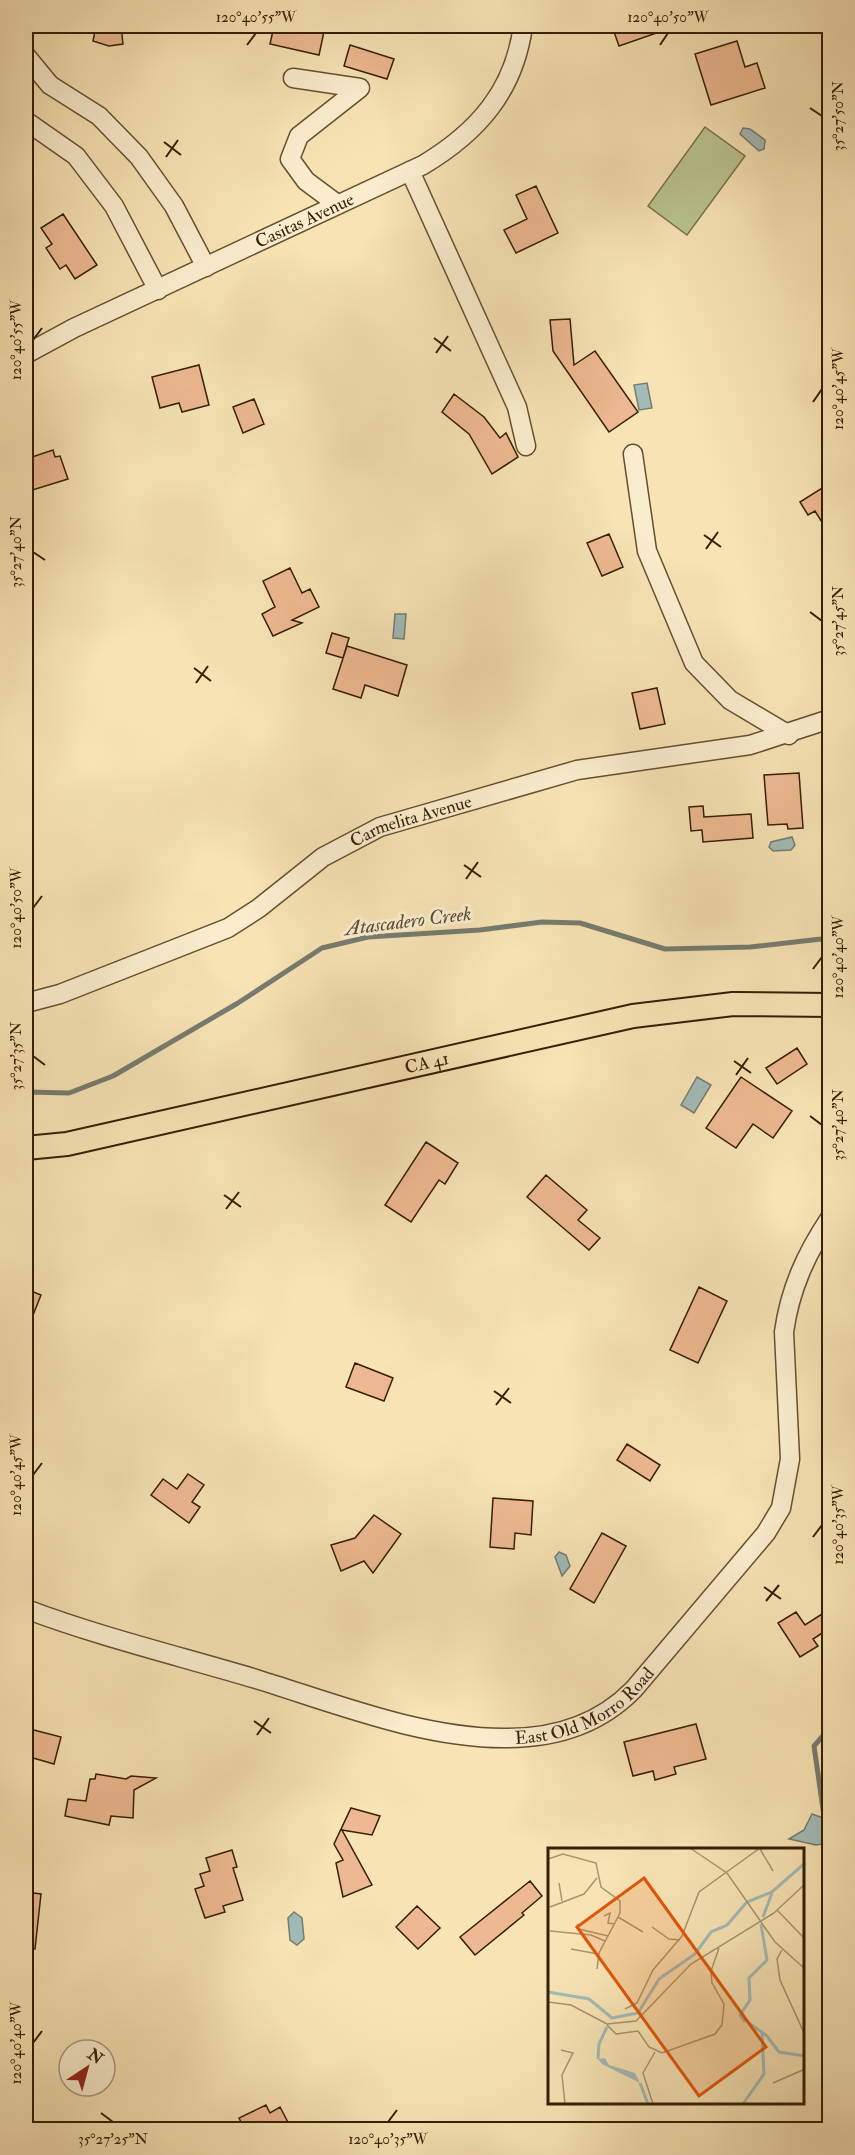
<svg xmlns="http://www.w3.org/2000/svg" width="855" height="2155" font-family="'IM FELL Double Pica',serif">
  <rect width="100%" height="100%" fill="#f7e3b4"/>
  <filter id="stains"><feTurbulence type="fractalNoise" baseFrequency=".00333" numOctaves="4"/><feColorMatrix values="0 0 0 0 .2 0 0 0 0 .09 0 0 0 0 .02 0 0 0 .5 -.17"/></filter>
  <radialGradient id="worn" r=".72"><stop offset=".6" stop-color="#630" stop-opacity="0"/><stop offset="1" stop-color="#630" stop-opacity=".3"/></radialGradient>
  <path fill="#bac48f" stroke="#78714a" stroke-width="1.5" d="M705,127L745,156L687,235L648,206Z"/>
  <path fill="#a2bbb8" stroke="#767c70" stroke-width="1.5" d="M743,128L750,129L765,140L764,149L759,151L740,134Z
    M647,383L652,408L639,410L634,385Z
    M395,614H406L404,639L393,638Z
    M792,837L795,845L791,850L773,851L769,847L771,842Z
    M697,1077L711,1085L694,1113L681,1105Z
    M559,1552L566,1555L570,1566L562,1576L555,1557Z
    M812,1814L829,1820V1843L816,1845L789,1839L804,1830Z
    M294,1912L302,1918L304,1939L297,1945L290,1940L288,1918Z"/>
  <g fill="none" stroke-linecap="round" stroke-linejoin="round">
    <path stroke="#767c70" stroke-width="5" d="M26,1092L69,1093L113,1076L238,1003L322,948L368,937L480,930L542,922L580,923L665,949L750,947L830,938
      M824,1816L814,1746L830,1728"/>
  </g>
  <path fill="#eeb992" stroke="#351e04" stroke-width="1.5" d="M96,26H121L123,44L109,46L93,41Z
    M274,26L325,27L319,55L270,44Z
    M612,26H671V28L619,46Z
    M737,41L745,67L757,63L765,88L711,105L695,54Z
    M350,45L394,59L387,79L344,66Z
    M536,186L558,233L516,253L504,230L527,219L516,195Z
    M63,214L97,265L75,279L66,265L60,269L46,248L52,244L41,228Z
    M570,319L574,365L595,351L638,412L609,432L553,351L550,320Z
    M199,365L209,405L182,412L179,403L160,408L152,377Z
    M454,394L484,417L500,438L506,433L518,457L492,474L469,434L442,412Z
    M254,399L264,424L243,433L233,407Z
    M53,450L55,457L60,456L68,479L26,492V459Z
    M830,483V535L815,511L808,515L800,502Z
    M609,534L623,567L602,576L587,543Z
    M290,568L302,593L310,589L319,607L292,620L302,623L273,636L262,614L275,607L263,581Z
    M332,633L349,638L343,658L326,653Z
    M347,646L407,665L398,696L365,685L361,698L333,689Z
    M657,688L665,724L640,729L632,693Z
    M799,773L803,828L788,829L787,824L768,825L764,775Z
    M703,806L704,817L751,814L753,838L703,842L702,830L691,831L689,807Z
    M797,1048L807,1064L777,1084L766,1068Z
    M741,1077L792,1111L773,1138L753,1124L736,1148L706,1128Z
    M426,1142L458,1163L445,1184L439,1180L411,1222L385,1205Z
    M546,1175L587,1210L578,1220L600,1238L589,1250L527,1197Z
    M699,1287L727,1301L698,1363L670,1350Z
    M26,1289L41,1295L26,1333Z
    M355,1363L393,1378L384,1401L346,1387Z
    M627,1444L660,1465L650,1481L617,1460Z
    M188,1474L204,1485L192,1502L200,1507L189,1523L151,1495L163,1479L177,1489Z
    M493,1498L533,1501L531,1535L515,1533L514,1549L490,1547Z
    M374,1515L401,1534L373,1573L364,1561L341,1571L331,1545L355,1538Z
    M602,1533L626,1546L594,1603L570,1589Z
    M796,1612L805,1625L822,1614L830,1625V1628L813,1639L818,1646L800,1657L778,1623Z
    M696,1724L706,1759L674,1767L676,1774L655,1780L653,1771L633,1776L624,1742Z
    M26,1728L61,1737L54,1764L26,1756Z
    M96,1774L126,1779L131,1776L156,1778L134,1790L133,1818L111,1816L109,1825L65,1816L68,1799L86,1801L90,1779H95Z
    M351,1808L380,1816L372,1835L342,1830L372,1885L343,1897L336,1863L343,1860L334,1844Z
    M232,1850L237,1867L233,1868L243,1900L223,1906L225,1912L205,1918L195,1889L204,1886L200,1874L210,1871L206,1858Z
    M530,1881L542,1896L522,1913L524,1915L475,1955L460,1937Z
    M26,1892L41,1894L35,1949L26,1948Z
    M417,1906L440,1928L418,1949L396,1927Z
    M266,2105L270,2113L280,2107L292,2130H245L239,2118Z"/>
  <g fill="none" stroke-linecap="round" stroke-linejoin="round">
    <g stroke="#664f30" stroke-width="21">
      <g id="minor">
        <path d="M26,56L50,85L99,116L139,157L174,206L206,267"/>
        <path d="M293,78L360,88L299,136L290,159L306,181L337,204"/>
        <path d="M26,121L76,156L114,206L158,290"/>
        <path d="M410,171L517,407L526,446"/>
        <path id="s1" d="M26,354L74,328L423,165C478,132 514,91 523,26"/>
        <path d="M633,454L647,551L694,663L730,700L789,735"/>
        <path id="s2" d="M26,1003L60,994L228,928L259,908L323,857L380,827L577,770L750,745L830,719"/>
        <path id="s3" d="M26,1609C100,1637 179,1656 256,1679C334,1703 424,1739 507,1738C555,1738 600,1724 634,1689L766,1533L781,1508L790,1459L784,1332C790,1289 806,1254 830,1218"/>
      </g>
    </g>
    <g stroke="#351e04" stroke-width="26">
      <g id="major">
        <path id="s4" d="M26,1148L67,1144L633,1016L733,1004L830,1005"/>
      </g>
    </g>
    <use href="#minor" stroke="#faedce" stroke-width="18"/>
    <use href="#major" stroke="#f7e3b4" stroke-width="22"/>
  </g>
  <path fill="none" stroke="#351e04" stroke-width="2" d="M247,45L256,33M660,45L668,33M810,108L822,116M164,142L181,155M166,157L178,140M434,338L451,351M33,340L42,328M436,353L448,336M813,402L822,389M704,535L721,547M706,549L718,532M33,552L45,560M810,612L822,621M194,668L211,681M196,683L208,666M464,865L481,877M466,879L478,862M33,908L42,896M813,969L822,957M33,1056L45,1065M734,1061L751,1073M736,1075L748,1058M810,1116L822,1125M224,1195L241,1207M226,1209L239,1192M494,1391L511,1403M496,1405L509,1388M33,1475L42,1463M813,1537L822,1525M764,1587L781,1599M766,1601L779,1585M254,1721L271,1733M257,1735L269,1718M33,2043L42,2031M101,2113L113,2122M388,2122L397,2110"/>
  <g text-anchor="middle" dominant-baseline="central" stroke-width="6" stroke-linejoin="round" paint-order="stroke">
    <g font-size="18" fill="#351e04" stroke="#faedce">
      <text stroke="none"><textPath href="#s1" startOffset="309">Casitas Avenue</textPath></text>
      <text stroke="none"><textPath href="#s2" startOffset="430">Carmelita Avenue</textPath></text>
      <text stroke="none"><textPath href="#s4" startOffset="410">CA 41</textPath></text>
      <text stroke="none"><textPath href="#s3" startOffset="586">East Old Morro Road</textPath></text>
    </g>
    <g font-size="20" font-style="italic" fill="#564d3a" stroke="#faedce">
      <text transform="translate(408 921) rotate(-7)">Atascadero Creek</text>
    </g>
  </g>
  <g transform="translate(548 1848)">
    <rect width="256" height="256" fill="#f7e3b4"/>
    <path d="M57,210L61,217L87,225L92,235L54,216L50,211Z" fill="#a2bbb8"/>
    <path fill="none" stroke="#a2bbb8" stroke-width="3" d="M215,69L224,45M0,144L41,151L64,170L90,165L111,131L147,106L163,84L179,77L199,54L224,44L257,15M197,174L192,167L202,152L201,130L219,112L213,76M201,175L219,188L231,204L257,208M50,211L51,196L59,179M92,235L100,256M195,256L216,226L214,186"/>
    <path fill="none" stroke="#a9946e" stroke-width="1.5" d="M142,0L179,25L227,94L257,121M212,1L225,23M0,11L15,6L48,15L53,39L72,53V65L51,105L49,121M11,35L14,53M2,59L36,46L49,30M229,62L257,91M56,68L62,65L60,75L67,76M70,69L95,84M29,76L31,81L60,88M104,79L121,91L132,92M2,83L43,87L57,93M23,101L50,106M234,102L229,111L232,132L257,187M0,154L23,157L59,176L88,173L143,116L226,65L257,36M77,161L89,155L105,122L134,88L151,44L212,0M59,177L68,186L90,183L101,199L114,205L167,186L174,177L176,156L164,135L163,123L171,100M13,202L25,205L14,227L17,256M225,235L257,221M105,256L95,225L107,204"/>
    <path fill="#df560c" fill-opacity="0.15" stroke="#df560c" stroke-width="3" d="M96,30L218,199L151,248L29,79Z"/>
    <rect width="256" height="256" fill="none" stroke="#351e04" stroke-width="3"/>
  </g>
  <rect width="855" height="2155" fill="none" stroke="#f7e3b4" stroke-width="66"/>
  <g transform="translate(87 2068) rotate(36)"><circle r="28" fill="#faedce" stroke="#ab9a7d" stroke-width="1.5"/>
  <path d="M0-4.5L10 22L0 15L-10 22Z" fill="#8f2418"/>
  <text y="-9" font-size="16" font-weight="bold" text-anchor="middle" fill="#351e04">N</text>
  </g>
  <rect x="33" y="33" width="789" height="2089" fill="none" stroke="#351e04" stroke-width="2"/>
  <g font-size="15" text-anchor="middle" fill="#351e04">
    <text x="256" y="22">120°40'55"W</text>
    <text x="668" y="22">120°40'50"W</text>
    <text transform="translate(838 116) rotate(-90)" y="5">35°27'50"N</text>
    <text transform="translate(16 340) rotate(-90)" y="5">120°40'55"W</text>
    <text transform="translate(838 389) rotate(-90)" y="5">120°40'45"W</text>
    <text transform="translate(16 552) rotate(-90)" y="5">35°27'40"N</text>
    <text transform="translate(838 621) rotate(-90)" y="5">35°27'45"N</text>
    <text transform="translate(16 908) rotate(-90)" y="5">120°40'50"W</text>
    <text transform="translate(838 957) rotate(-90)" y="5">120°40'40"W</text>
    <text transform="translate(16 1056) rotate(-90)" y="5">35°27'35"N</text>
    <text transform="translate(838 1125) rotate(-90)" y="5">35°27'40"N</text>
    <text transform="translate(16 1475) rotate(-90)" y="5">120°40'45"W</text>
    <text transform="translate(838 1525) rotate(-90)" y="5">120°40'35"W</text>
    <text transform="translate(16 2043) rotate(-90)" y="5">120°40'40"W</text>
    <text x="113" y="2144">35°27'25"N</text>
    <text x="388" y="2144">120°40'35"W</text>
  </g>
  <rect width="100%" height="100%" filter="url(#stains)"/>
  <rect width="100%" height="100%" fill="url(#worn)"/>
</svg>
